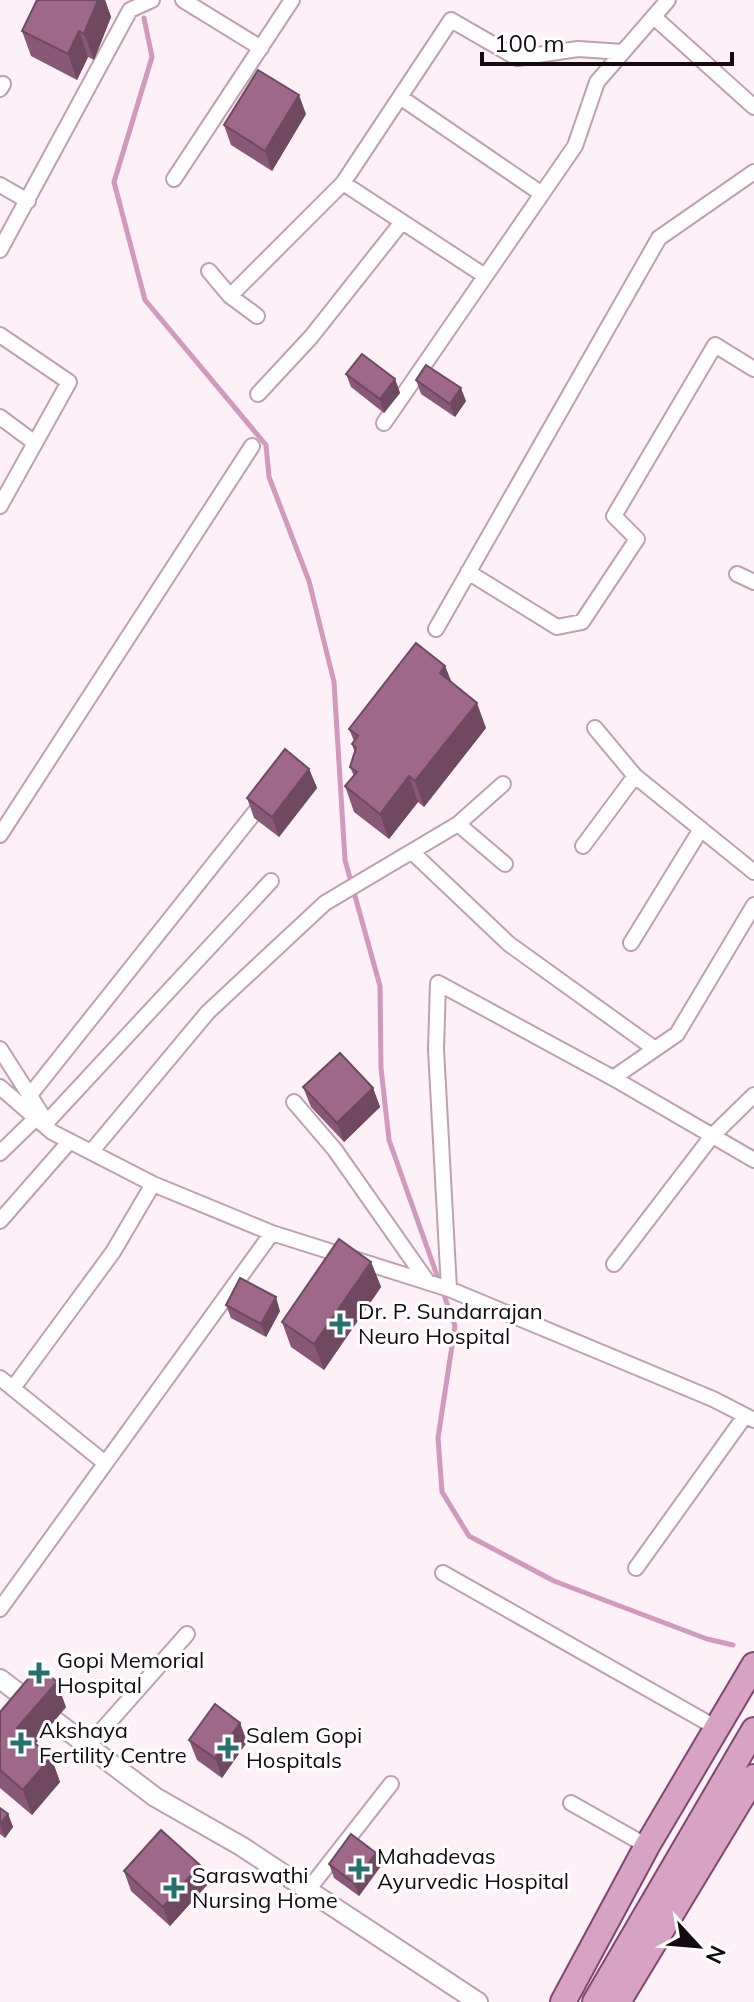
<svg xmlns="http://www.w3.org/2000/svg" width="754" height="2002" font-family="Mulish,sans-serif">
  <rect width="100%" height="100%" fill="#fdf0f7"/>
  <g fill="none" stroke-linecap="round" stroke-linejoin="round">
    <path stroke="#d19abc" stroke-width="5" d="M144,18L152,57L114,182L145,300L266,445L269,477L309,581L334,682L345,860L380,986L381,1068L389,1140L455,1326L438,1438L442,1492L469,1536L554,1581L707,1639L733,1645"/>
    <g stroke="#bfa0b3" stroke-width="18">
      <path id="minor" d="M183,0L261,48
        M654,17L754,107
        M0,89L3,84
        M400,97L542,194
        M174,179L292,0
        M0,185L28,201
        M0,250L130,10L152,0
        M209,271L230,296L257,316
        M485,276L343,183L451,20L517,58L578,49L623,52
        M230,296L343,183
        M0,335L69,382L0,506
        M258,394L311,337L402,222
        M0,417L35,443
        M384,423L575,146L597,82L668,0
        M468,572L557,627L582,622L637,539L614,516L715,345L754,369
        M737,574L754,582
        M436,629L659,238L754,172
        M595,728L635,776L754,872
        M458,824L505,864
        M0,835L252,446
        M583,846L635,776
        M412,852L509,944L655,1049
        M754,905L677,1034L613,1078L754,1160
        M631,943L701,829
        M0,1049L46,1121
        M0,1087L52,1132L153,1184L272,1233L449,1289L713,1399L754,1420
        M30,1095L263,802
        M294,1102L335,1150L427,1281
        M46,1123L271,881
        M91,1152L208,1012L325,903L458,824L503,784
        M0,1153L36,1118
        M0,1221L70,1141
        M614,1264L712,1136L754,1095
        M449,1289L436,1049L438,983L613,1078
        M0,1378L105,1463
        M13,1388L113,1252L153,1184
        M636,1568L745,1416
        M443,1573L715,1727
        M0,1609L272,1233
        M88,1746L187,1634
        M571,1803L647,1846
        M308,1890L391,1784"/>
    </g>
    <g stroke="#bfa0b3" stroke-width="22">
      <path id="tertiary" d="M0,1679L155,1797L241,1846L478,2002"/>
    </g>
    <g stroke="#82466d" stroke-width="28">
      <path id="primary" d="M563,2002L647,1846L754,1665
        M595,2002L754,1730
        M618,2002L754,1777"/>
    </g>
    <use href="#minor" stroke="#fff" stroke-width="14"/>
    <use href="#tertiary" stroke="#fff" stroke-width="18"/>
    <use href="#primary" stroke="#d7a3c5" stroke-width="24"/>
  </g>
  <path fill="#875976" d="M37,0H105L111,17L94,60L88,57L77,80L31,56L22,31Z
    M306,114L272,171L231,145L224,125Z
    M346,374L395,379L400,393L384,413L351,387Z
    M416,380L466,401L455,417L421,394Z
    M445,666L452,683L486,728L424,807L418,802L389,839L354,812L345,786L354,776L350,767L355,753L352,744L354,741L349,729Z
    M309,769L317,788L279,837L254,818L247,798Z
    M303,1087L373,1088L380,1107L344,1142L311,1107Z
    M371,1262L381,1287L324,1370L291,1347L282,1322Z
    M226,1305L280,1311L266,1337L231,1318Z
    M66,1707L35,1744L51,1757L60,1782L32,1815L0,1788V1712Z
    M240,1723L247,1742L222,1778L197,1760L189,1740Z
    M0,1808L8,1814L13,1827L5,1838L0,1834Z
    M376,1853L381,1866L359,1896L334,1878L329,1864Z
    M124,1871L207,1885L170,1926L131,1891Z"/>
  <path fill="#6e4960" d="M98,0H105L111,17L94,60L84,34Z
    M79,31L88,57L77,80L68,54Z
    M299,95L306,114L272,171L265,151Z
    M395,379L400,393L384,413L380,399Z
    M461,388L466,401L455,417L450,404Z
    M445,666L455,692L440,673Z
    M477,703L486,728L424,807L415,781Z
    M309,769L317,788L279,837L272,817Z
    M409,776L418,802L389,839L380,814Z
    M373,1088L380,1107L344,1142L337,1123Z
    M371,1262L381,1287L324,1370L314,1344Z
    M276,1297L280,1311L266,1337L261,1324Z
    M57,1682L66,1707L27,1754L17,1728Z
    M240,1723L247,1742L222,1778L215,1758Z
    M51,1757L60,1782L32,1815L23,1790Z
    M8,1814L13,1827L5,1838L0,1824Z
    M376,1853L381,1866L359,1896L354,1883Z
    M200,1865L207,1885L170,1926L163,1907Z"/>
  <path fill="#9d6889" stroke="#6e4960" stroke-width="2" d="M37,0H98L84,34L79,31L68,54L22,31Z
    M258,70L299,95L265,151L224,125Z
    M362,354L395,379L380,399L346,374Z
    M426,365L461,388L450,404L416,380Z
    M416,643L445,666L440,673L477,703L415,781L409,776L380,814L345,786L357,772L350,767L356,748L352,744L358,736L349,729Z
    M285,749L309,769L272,817L247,798Z
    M340,1053L373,1088L337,1123L303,1087Z
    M339,1239L371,1262L314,1344L282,1322Z
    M240,1278L276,1297L261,1324L226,1305Z
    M39,1666L57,1682L17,1728L51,1757L23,1790L0,1770V1712Z
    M215,1704L240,1723L215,1758L189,1740Z
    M0,1808L8,1814L0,1824Z
    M161,1830L200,1865L163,1907L124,1871Z
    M351,1834L376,1853L354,1883L329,1864Z"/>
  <g fill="#26706e" stroke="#fff" stroke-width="3">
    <path d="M336 1312h8v8h8v8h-8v8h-8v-8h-8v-8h8z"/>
    <path d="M35 1661h8v8h8v8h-8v8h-8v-8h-8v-8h8z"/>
    <path d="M17 1731h8v8h8v8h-8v8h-8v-8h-8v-8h8z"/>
    <path d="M224 1736h8v8h8v8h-8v8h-8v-8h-8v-8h8z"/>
    <path d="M355 1857h8v8h8v8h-8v8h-8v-8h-8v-8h8z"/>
    <path d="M170 1876h8v8h8v8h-8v8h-8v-8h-8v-8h8z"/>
  </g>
  <g text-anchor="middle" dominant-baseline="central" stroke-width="6" stroke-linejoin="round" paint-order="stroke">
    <g font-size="22" fill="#140a10" stroke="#fff" text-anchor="start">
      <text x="358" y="1311">Dr. P. Sundarrajan<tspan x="358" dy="25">Neuro Hospital</tspan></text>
      <text x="57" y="1660">Gopi Memorial<tspan x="57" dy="25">Hospital</tspan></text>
      <text x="39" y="1730">Akshaya<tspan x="39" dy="25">Fertility Centre</tspan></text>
      <text x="246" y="1735">Salem Gopi<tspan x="246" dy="25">Hospitals</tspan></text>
      <text x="377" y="1856">Mahadevas<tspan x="377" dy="25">Ayurvedic Hospital</tspan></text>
      <text x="192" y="1875">Saraswathi<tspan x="192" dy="25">Nursing Home</tspan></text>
    </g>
  </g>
  <g transform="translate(698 1946) rotate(116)" stroke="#ffffff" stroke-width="6" paint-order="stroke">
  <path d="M0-6L14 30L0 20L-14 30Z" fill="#140a10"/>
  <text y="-12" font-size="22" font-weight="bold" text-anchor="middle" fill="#140a10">N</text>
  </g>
  <path d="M482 52v12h250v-12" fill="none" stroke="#140a10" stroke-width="4"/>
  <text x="494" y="52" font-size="24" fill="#140a10" stroke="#ffffff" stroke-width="6" paint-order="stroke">100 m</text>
</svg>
